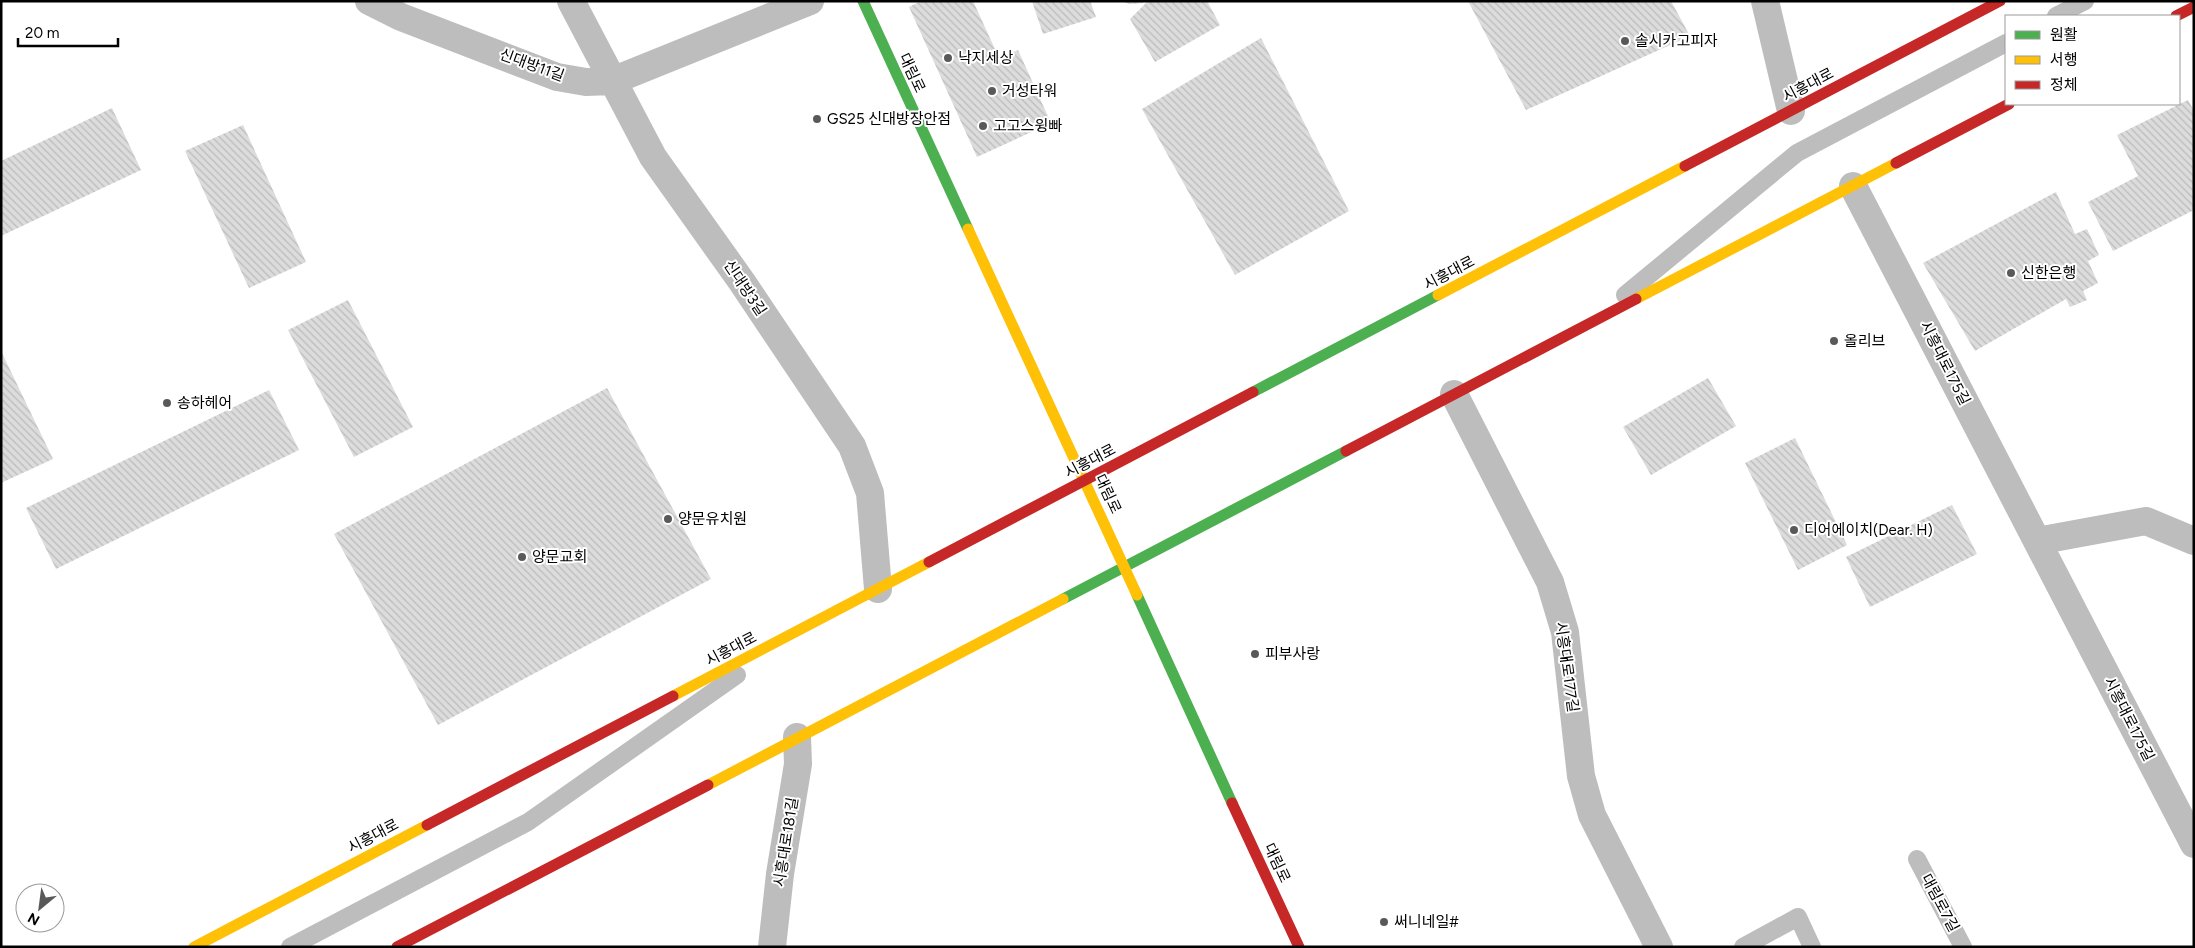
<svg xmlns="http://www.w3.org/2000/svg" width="2195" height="948" font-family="Figtree,'Noto Sans KR',sans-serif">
  <defs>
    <pattern id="building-back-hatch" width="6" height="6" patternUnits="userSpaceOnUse" patternTransform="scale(1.25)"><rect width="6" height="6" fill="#dcdcdc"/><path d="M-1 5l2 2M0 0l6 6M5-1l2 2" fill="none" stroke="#bbb"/></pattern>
  </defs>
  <rect width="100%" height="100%" fill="#fff"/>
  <path fill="url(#building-back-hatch)" d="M921,1H973L999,58L1018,50L1051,123L977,157L909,7Z
    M1032,1H1090L1096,17L1043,34Z
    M1121,1H1143V3L1130,4Z
    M1148,1H1207L1220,25L1155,62L1130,19Z
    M1468,1H1671L1690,36L1526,110Z
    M1261,38L1349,211L1235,275L1142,109Z
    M2188,100L2194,111V210L2113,251L2088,202L2138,176L2117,135Z
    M112,108L141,170L1,236V161Z
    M243,125L306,262L249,288L185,151Z
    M2056,192L2075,234L2087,229L2099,255L2088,261L2098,283L2083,291L2087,300L2070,307L2066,299L1975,351L1923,263Z
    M348,300L413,427L354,457L288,330Z
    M1,351L53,459L1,483Z
    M1708,378L1736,426L1651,475L1623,427Z
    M607,388L711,579L438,725L334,534Z
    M269,390L299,450L56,569L26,508Z
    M1795,438L1847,545L1798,570L1745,463Z
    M1952,505L1977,554L1870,607L1846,557Z"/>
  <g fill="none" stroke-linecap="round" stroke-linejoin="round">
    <path stroke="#bdbdbd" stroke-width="18" d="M2056,16L2085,1
      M1625,295L1797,153L2006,43
      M1917,859L1963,947
      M290,947L528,822L737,675
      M1743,947L1798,917L1812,947"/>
    <path stroke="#bdbdbd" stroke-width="28" d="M369,1L401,17L557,77L586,82L612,81L810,1
      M571,1L653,157L742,282L852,446L870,493L878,589
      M1765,1L1791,111
      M1853,186L2194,844
      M1454,394L1550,582L1565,632L1581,776L1592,815L1659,947
      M2037,541L2146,521L2194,541
      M772,947L780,874L798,764L797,737"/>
    <path stroke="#4caf50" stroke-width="11" d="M863,1L968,229
      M1253,392L1438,295
      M1137,595L1232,803
      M1063,599L1346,451"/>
    <path stroke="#ffc107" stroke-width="11" d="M968,229L1137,595
      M1438,295L1685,166
      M1636,299L1896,163
      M673,696L929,562
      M708,785L1063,599
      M194,947L427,825"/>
    <path stroke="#c62828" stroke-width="11" d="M2176,16L2194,7
      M1896,163L2009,104
      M1685,166L2000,1
      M1346,451L1636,299
      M929,562L1253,392
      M1232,803L1299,947
      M427,825L673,696
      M397,947L708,785"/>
  </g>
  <g fill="#595959" stroke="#fff" stroke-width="2">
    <circle cx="1625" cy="41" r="5"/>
    <circle cx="948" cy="58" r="5"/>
    <circle cx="992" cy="91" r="5"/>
    <circle cx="817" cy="119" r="5"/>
    <circle cx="983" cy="126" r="5"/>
    <circle cx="2011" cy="273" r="5"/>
    <circle cx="1834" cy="341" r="5"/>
    <circle cx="167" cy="403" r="5"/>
    <circle cx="668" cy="519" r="5"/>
    <circle cx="1794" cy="530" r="5"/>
    <circle cx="522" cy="557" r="5"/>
    <circle cx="1255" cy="654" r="5"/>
    <circle cx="1384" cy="922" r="5"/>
  </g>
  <g text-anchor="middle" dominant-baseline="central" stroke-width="4" stroke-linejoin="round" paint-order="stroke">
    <g font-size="15" fill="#000" stroke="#fff" text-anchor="start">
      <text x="1635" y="41">솔시카고피자</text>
      <text x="958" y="58">낙지세상</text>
      <text x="1002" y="91">거성타워</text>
      <text x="827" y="119">GS25 신대방장안점</text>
      <text x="993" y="126">고고스윙빠</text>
      <text x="2021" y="273">신한은행</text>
      <text x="1844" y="341">올리브</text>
      <text x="177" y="403">송하헤어</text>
      <text x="678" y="519">양문유치원</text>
      <text x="1804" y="530">디어에이치(Dear. H)</text>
      <text x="532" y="557">양문교회</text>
      <text x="1265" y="654">피부사랑</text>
      <text x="1394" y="922">써니네일#</text>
    </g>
    <g font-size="15" fill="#000" stroke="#fff">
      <text transform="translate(532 65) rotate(20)">신대방11길</text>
      <text transform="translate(912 73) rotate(65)">대림로</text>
      <text transform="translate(1808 85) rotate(-28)">시흥대로</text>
      <text transform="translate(1449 273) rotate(-28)">시흥대로</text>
      <text transform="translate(745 288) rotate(56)">신대방3길</text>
      <text transform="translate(1945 363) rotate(63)">시흥대로175길</text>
      <text transform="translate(1090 461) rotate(-28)">시흥대로</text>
      <text transform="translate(1108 494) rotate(65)">대림로</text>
      <text transform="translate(731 649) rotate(-28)">시흥대로</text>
      <text transform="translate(1567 667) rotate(82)">시흥대로177길</text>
      <text transform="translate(2129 719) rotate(63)">시흥대로175길</text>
      <text transform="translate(373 836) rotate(-28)">시흥대로</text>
      <text transform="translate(786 842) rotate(-81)">시흥대로181길</text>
      <text transform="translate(1277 863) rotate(65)">대림로</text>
      <text transform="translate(1940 903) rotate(62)">대림로7길</text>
    </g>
  </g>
  <rect width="2195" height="948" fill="none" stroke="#000000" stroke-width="5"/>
  <rect x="2005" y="15" width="175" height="90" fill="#ffffff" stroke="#999999"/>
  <rect x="2015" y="31" width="25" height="8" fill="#4caf50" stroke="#999999"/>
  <text x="2050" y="40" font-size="15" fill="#000000">원활</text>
  <rect x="2015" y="56" width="25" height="8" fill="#ffc107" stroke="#999999"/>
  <text x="2050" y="65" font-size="15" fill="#000000">서행</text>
  <rect x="2015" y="81" width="25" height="8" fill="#c62828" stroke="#999999"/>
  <text x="2050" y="90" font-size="15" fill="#000000">정체</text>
  <g transform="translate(40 908) rotate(209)"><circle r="24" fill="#ffffff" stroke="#999999"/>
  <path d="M0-4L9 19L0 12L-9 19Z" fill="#595959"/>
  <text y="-8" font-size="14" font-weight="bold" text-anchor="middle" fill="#000000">N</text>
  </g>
  <path d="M18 38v8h100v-8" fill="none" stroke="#000000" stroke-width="2.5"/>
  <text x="25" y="38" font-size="15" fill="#000000" stroke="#ffffff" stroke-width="4" paint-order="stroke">20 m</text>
</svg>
